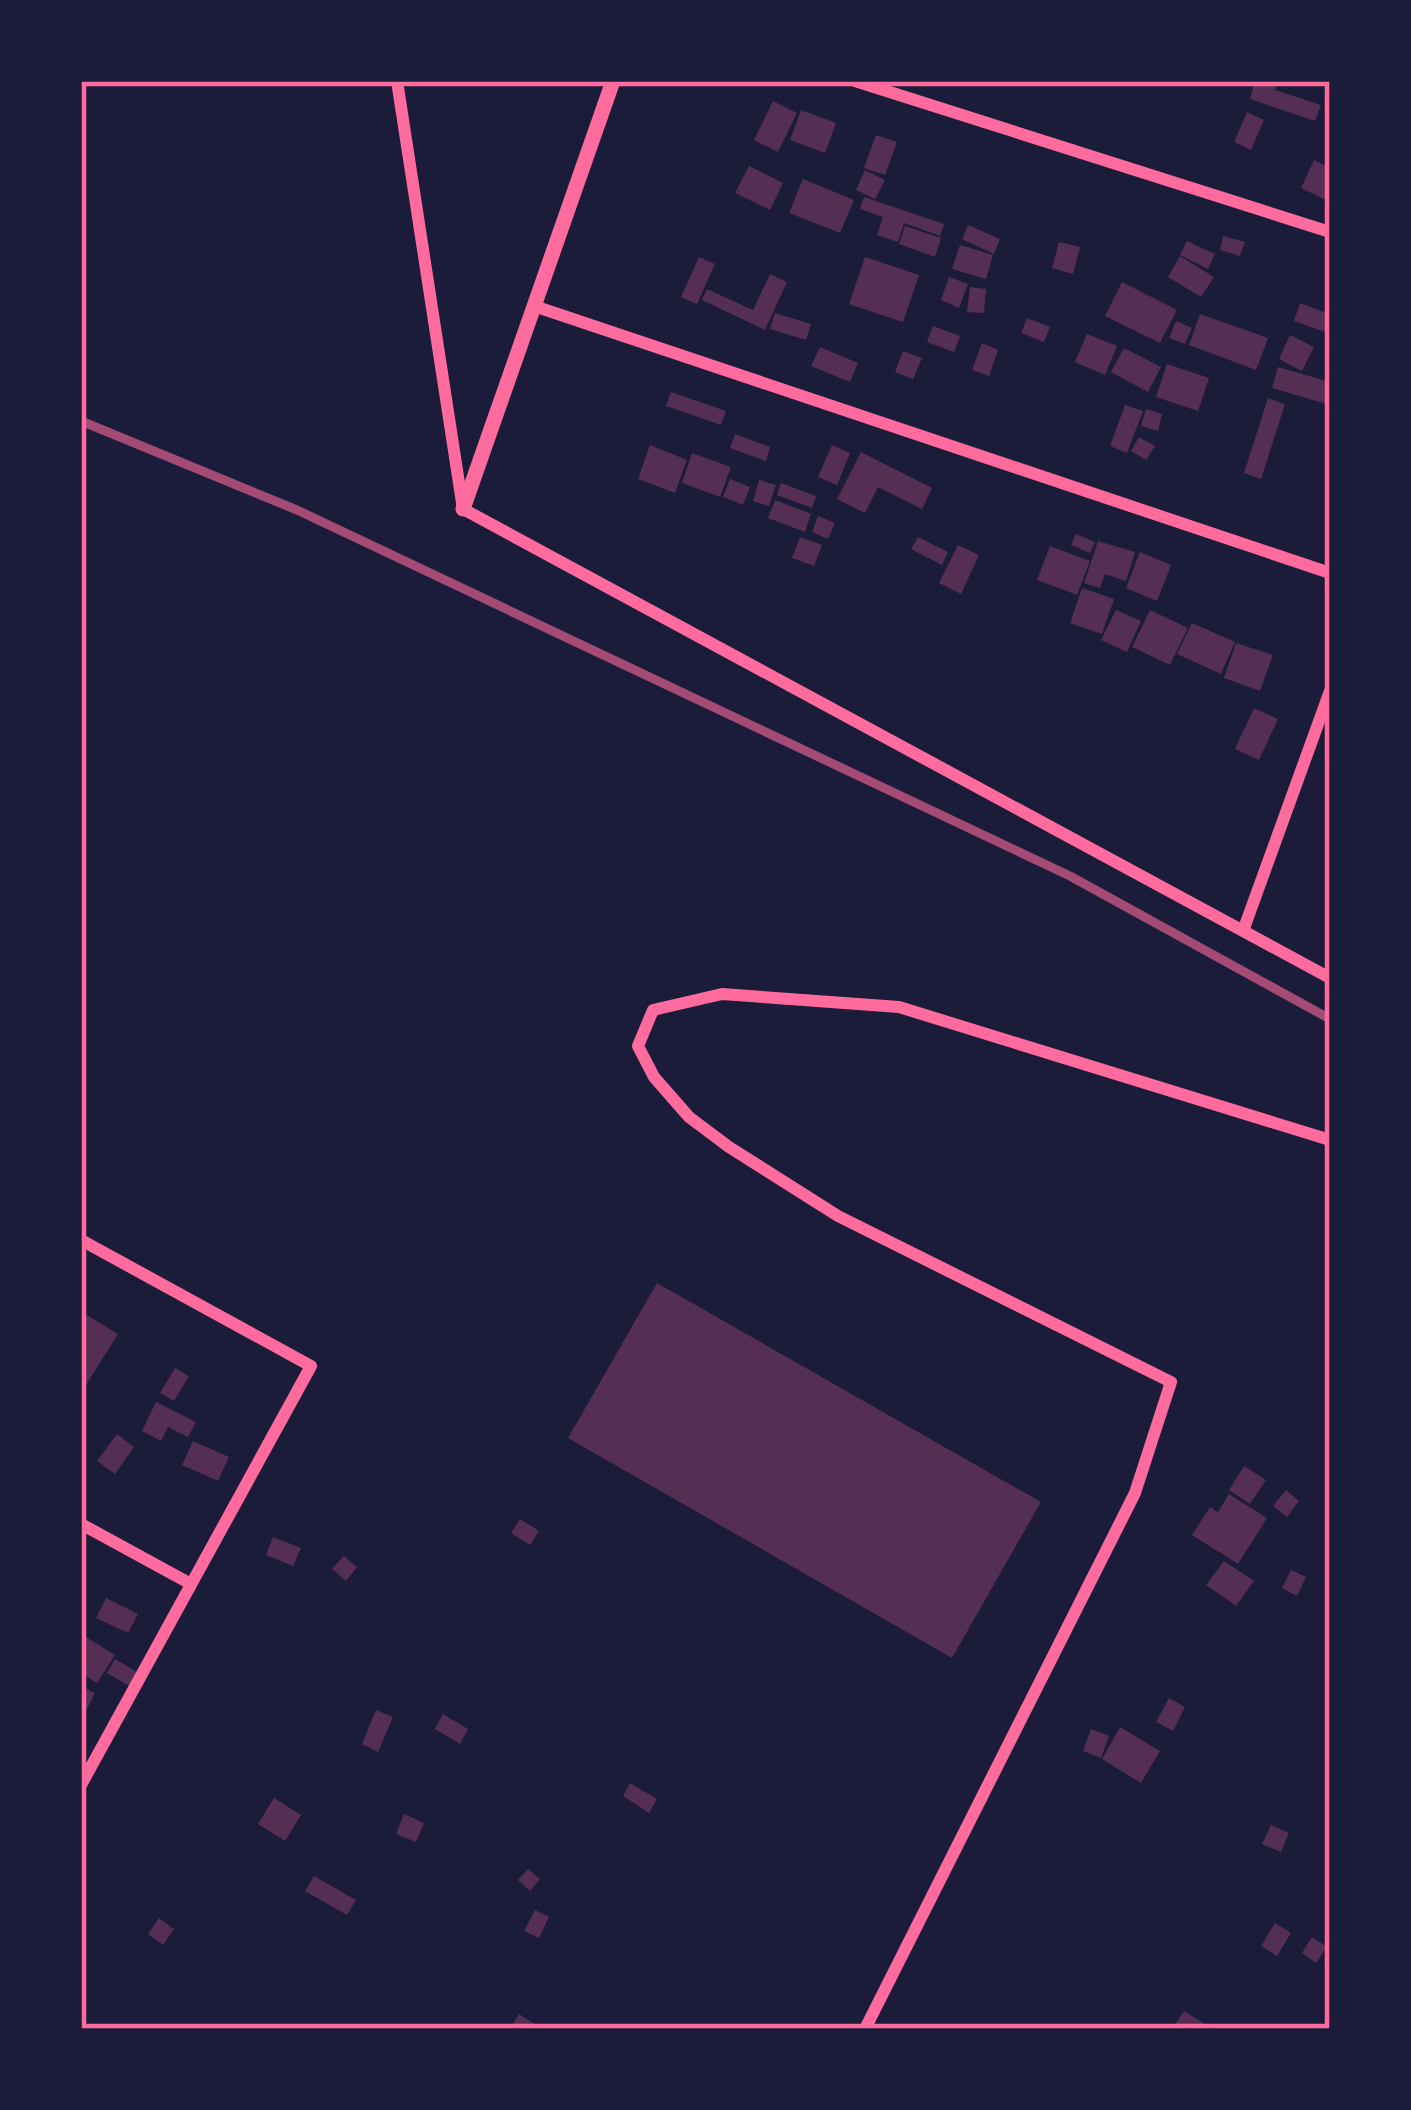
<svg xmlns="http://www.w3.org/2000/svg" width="1411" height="2110" font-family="'Noto Sans',sans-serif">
  <rect width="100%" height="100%" fill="#1b1b3a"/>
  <path fill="#542f53" d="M1255,81H1278L1275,90L1321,105L1315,121L1250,99Z
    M773,101L797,113L778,152L754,140Z
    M801,110L836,123L825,153L790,140Z
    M1247,112L1264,120L1251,150L1234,142Z
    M876,135L897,142L885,175L864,168Z
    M1314,160L1330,168V202L1301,188Z
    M749,166L783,183L770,210L735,193Z
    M865,170L885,180L875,199L856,190Z
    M803,179L854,200L840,233L789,213Z
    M864,197L944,224L940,236L904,223L898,242L877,235L883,217L860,209Z
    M968,225L1000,239L994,254L962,239Z
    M905,226L941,238L935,257L899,244Z
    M1223,236L1245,242L1240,256L1220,250Z
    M1187,241L1215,254L1208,269L1180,255Z
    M1059,242L1080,247L1073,274L1052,268Z
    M960,245L993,255L986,279L952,269Z
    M1180,256L1214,277L1201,297L1168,277Z
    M699,257L715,264L697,304L681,297Z
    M865,257L919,275L903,322L849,304Z
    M770,274L787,282L765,330L702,300L707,289L753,310Z
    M949,277L968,284L959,308L941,300Z
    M1122,282L1177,310L1160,343L1105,316Z
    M970,287L986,289L984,313L967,312Z
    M1300,303L1330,314L1325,332L1294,321Z
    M775,313L811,324L806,340L770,329Z
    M1200,314L1268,338L1256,370L1189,345Z
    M1027,318L1050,327L1044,342L1021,333Z
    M1176,321L1192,328L1185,344L1169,338Z
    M933,326L960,336L954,352L927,342Z
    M1087,334L1117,346L1105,375L1075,362Z
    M1290,335L1314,347L1302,371L1279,359Z
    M982,343L998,350L989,376L972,370Z
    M820,347L858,363L850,382L811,366Z
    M1124,348L1161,367L1148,392L1111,372Z
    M903,351L922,358L913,379L895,372Z
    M1167,364L1209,378L1198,411L1156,397Z
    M1278,367L1330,382V405L1272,388Z
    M671,392L726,411L721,425L666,406Z
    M1268,398L1285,404L1261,479L1244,473Z
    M1125,405L1143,411L1127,453L1110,446Z
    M1146,409L1162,414L1158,431L1141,426Z
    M735,434L770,447L766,461L730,448Z
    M1139,437L1155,446L1146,460L1131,451Z
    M650,445L687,460L675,493L638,479Z
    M832,445L850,453L837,485L818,477Z
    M861,452L932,488L922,509L878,487L865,513L837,499Z
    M692,453L731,467L720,497L682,483Z
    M730,479L750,487L743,505L723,497Z
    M759,480L776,485L769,506L753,501Z
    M781,483L816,496L812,508L777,495Z
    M775,500L811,514L805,532L768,518Z
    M818,516L835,523L828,539L812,532Z
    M1076,534L1095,542L1090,553L1071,545Z
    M800,537L822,545L814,566L792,558Z
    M918,537L948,552L942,565L911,549Z
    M1098,541L1135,552L1126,581L1105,574L1100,588L1084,583Z
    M958,545L979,555L961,594L939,583Z
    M1050,546L1090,561L1077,595L1037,580Z
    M1140,552L1171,565L1157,601L1126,588Z
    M1082,588L1114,599L1102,634L1070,623Z
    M1116,610L1141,621L1127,652L1101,640Z
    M1150,610L1188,628L1170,665L1132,647Z
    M1192,623L1235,642L1221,674L1177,654Z
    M1236,643L1273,655L1260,691L1224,678Z
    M1254,708L1278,719L1259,760L1235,749Z
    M657,1283L1041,1502L952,1658L568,1438Z
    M85,1314L118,1334L81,1393V1320Z
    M175,1368L189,1376L174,1401L160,1393Z
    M156,1402L196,1422L188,1437L168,1427L161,1441L142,1431Z
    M117,1434L134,1447L115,1474L97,1461Z
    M193,1441L229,1457L218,1481L182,1465Z
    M1244,1466L1266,1480L1250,1504L1229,1490Z
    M1286,1490L1299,1501L1287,1517L1273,1506Z
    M1229,1494L1267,1518L1238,1564L1192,1535L1210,1507L1218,1512Z
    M520,1519L539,1531L530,1545L511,1533Z
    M273,1537L301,1548L293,1566L266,1555Z
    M344,1556L357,1567L346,1581L332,1569Z
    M1224,1561L1254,1581L1236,1606L1206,1585Z
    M1291,1570L1306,1577L1297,1596L1282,1588Z
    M106,1598L138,1614L128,1633L96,1618Z
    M81,1634L115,1655L97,1683L81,1673Z
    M115,1659L137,1672L129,1686L107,1673Z
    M81,1686L95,1693L81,1721Z
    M1169,1698L1185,1707L1173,1731L1156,1722Z
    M376,1710L393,1717L378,1752L362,1744Z
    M443,1714L468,1729L460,1744L435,1729Z
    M1120,1727L1160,1751L1141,1783L1102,1759Z
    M1091,1729L1109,1736L1101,1758L1083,1751Z
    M630,1783L657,1799L649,1813L623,1796Z
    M274,1798L301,1815L285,1841L258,1824Z
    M404,1814L424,1823L416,1842L396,1834Z
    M1271,1825L1289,1833L1281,1852L1262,1844Z
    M528,1869L540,1879L530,1891L518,1880Z
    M314,1876L356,1900L347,1915L305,1891Z
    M535,1910L549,1917L539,1938L524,1931Z
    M159,1918L174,1929L163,1945L148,1934Z
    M1275,1923L1291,1933L1277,1956L1261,1946Z
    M1312,1937L1327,1947L1316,1963L1302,1953Z
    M1184,2011L1213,2029H1172Z
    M519,2014L543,2029H510Z"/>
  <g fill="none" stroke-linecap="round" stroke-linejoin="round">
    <path stroke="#ff6b9d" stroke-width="12" d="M397,81L463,509L1330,978
      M855,81L1330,232
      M534,306L1330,573
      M1243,931L1330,691
      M81,1240L311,1366L81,1785
      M81,1524L191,1584
      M865,2029L1135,1493L1171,1382L838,1216L729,1147L689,1117L654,1077L638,1046L653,1010L722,994L899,1007L1330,1140"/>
    <path stroke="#ff6b9d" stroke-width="15" d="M463,509L613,81"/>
    <path stroke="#a44b75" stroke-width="9" d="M81,421L297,510L1070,876L1330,1019"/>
  </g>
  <rect width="1411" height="2110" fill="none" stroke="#1b1b3a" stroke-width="168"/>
  <rect x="84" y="84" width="1243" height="1942" fill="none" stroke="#ff6b9d" stroke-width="4.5"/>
</svg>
